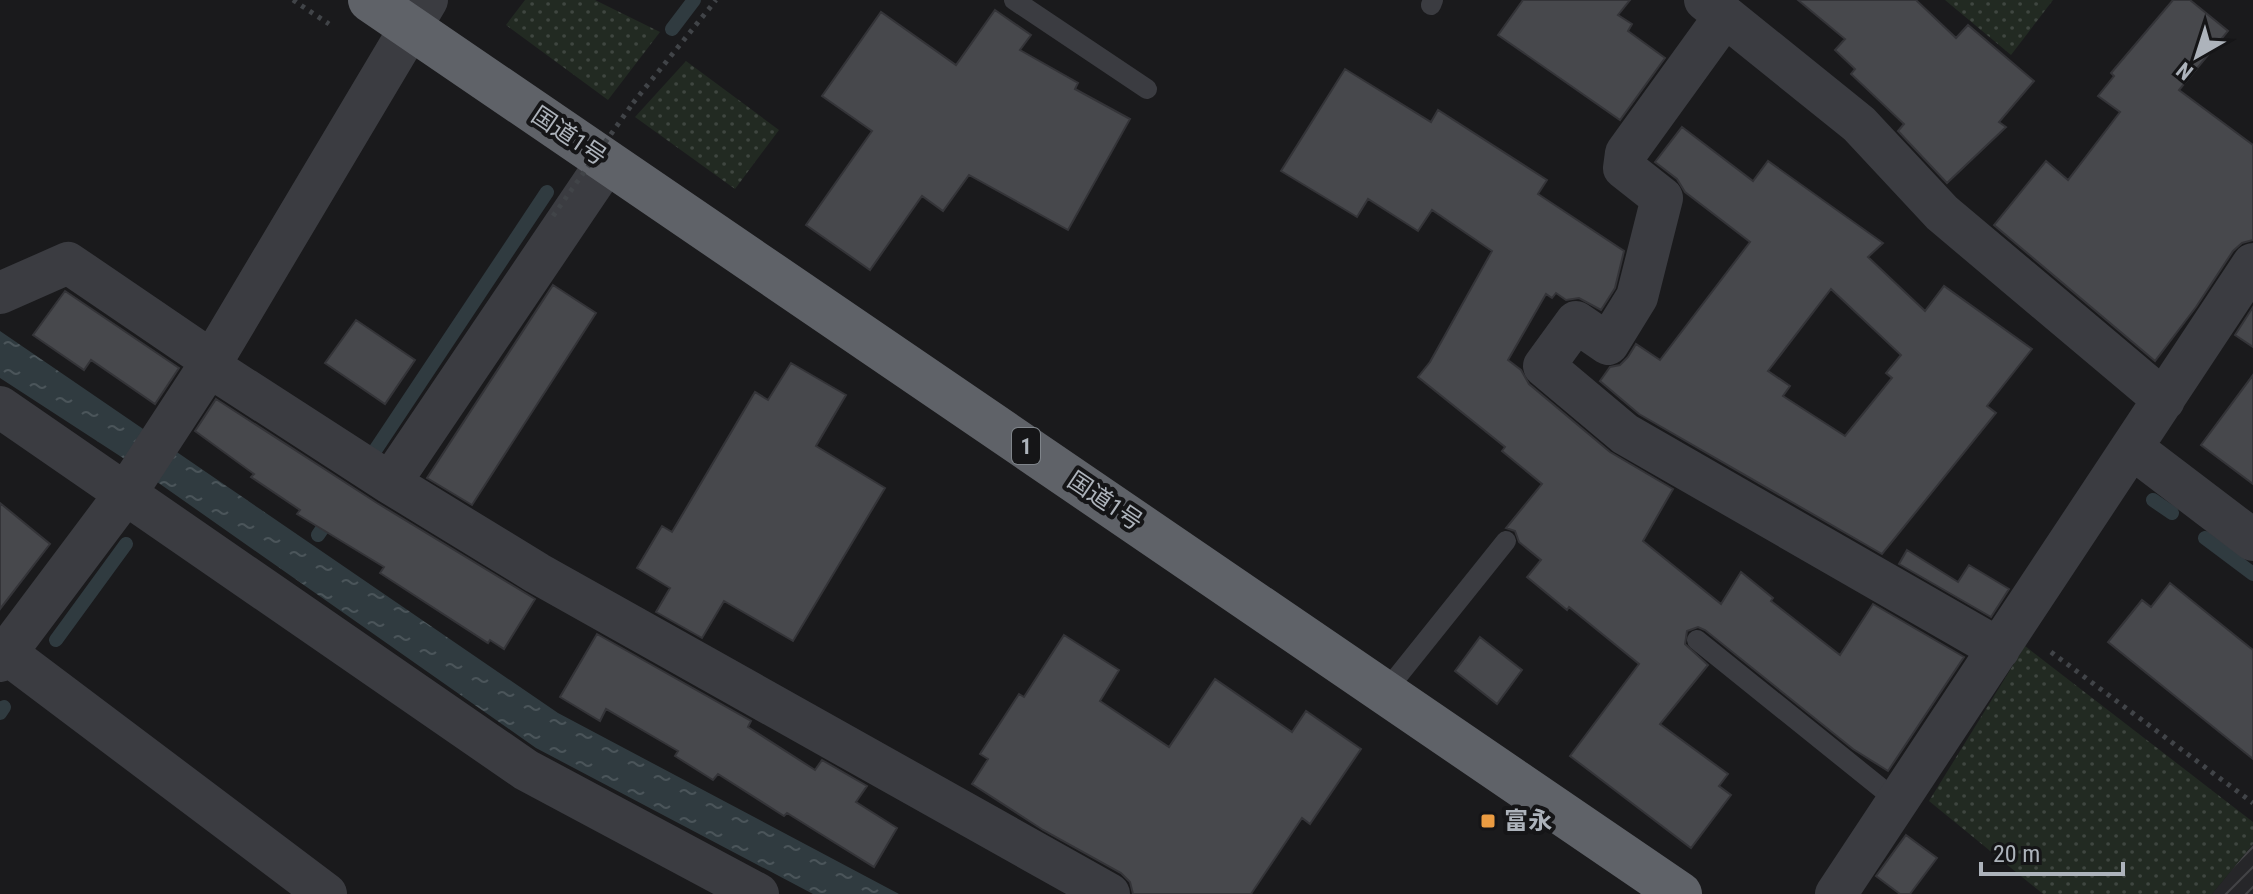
<svg xmlns="http://www.w3.org/2000/svg" width="2253" height="894" font-family="'Roboto Condensed','Noto Sans JP',sans-serif">
  <defs>
    <pattern id="industrial-furrows" width="10" height="10" patternUnits="userSpaceOnUse" patternTransform="scale(2)"><rect width="10" height="10" fill="#262629"/><path d="M-1 1l2-2M0 10L10 0M9 11l2-2" fill="none" stroke="#434346"/></pattern>
    <pattern id="grass-dots" width="8" height="8" patternUnits="userSpaceOnUse" patternTransform="scale(2)"><rect width="8" height="8" fill="#222a22"/><path d="M2 2h.1M6 6h.1" fill="none" stroke="#3f4640" stroke-width="1.8" stroke-linecap="round"/></pattern>
    <pattern id="water-ripples" width="26" height="14" patternUnits="userSpaceOnUse" patternTransform="scale(2)"><rect width="26" height="14" fill="#303b40"/><path d="M2 4q2-2 4 0t4 0M15 11q2-2 4 0t4 0" fill="none" stroke="#4b555a"/></pattern>
  </defs>
  <rect width="100%" height="100%" fill="#1a1a1c"/>
  <path fill="url(#industrial-furrows)" d="M2253,844V894H2212Z"/>
  <path fill="url(#grass-dots)" d="M525,0H595L660,32L608,100L506,25Z
    M1945,0H2053L2011,55Z
    M686,61L779,130L735,189L635,117Z
    M2025,646L2253,822V844L2212,894H2043L1929,801Z"/>
  <path fill="url(#water-ripples)" d="M0,331L558,713L899,894H813L536,748L123,458L0,378Z"/>
  <g fill="none" stroke-linecap="round" stroke-linejoin="round">
    <path stroke="#303b40" stroke-width="14" d="M672,29L694,0
      M376,449L547,192
      M2153,500L2172,513
      M318,535L333,513
      M2205,538L2253,574
      M56,640L126,544
      M0,713L4,707"/>
  </g>
  <path fill="#47484c" stroke="#343438" stroke-width="2" fill-rule="evenodd" d="M1523,0H1630L1618,15L1632,24L1628,31L1665,58L1620,120L1498,35Z
    M1798,0H1916L1956,38L1968,25L2034,81L1999,122L2006,127L1947,183L1898,131L1904,124L1851,74L1855,69L1835,50L1845,39Z
    M2173,0H2190L2228,31L2179,90L2253,145V240L2242,243L2233,251L2196,307L2155,361L1994,225L2046,161L2068,180L2120,112L2098,96L2114,76L2111,73Z
    M995,10L1031,35L1020,50L1078,83L1075,89L1130,119L1068,230L969,175L943,211L922,196L870,270L806,225L872,131L822,96L881,12L956,65Z
    M1345,69L1431,122L1438,110L1547,180L1538,194L1624,251L1615,288L1601,310L1579,298L1566,300L1556,293L1552,298L1546,294L1508,360L1521,370L1529,384L1610,452L1673,489L1643,541L1721,604L1741,572L1773,598L1771,601L1840,655L1873,604L1964,657L1888,771L1853,749L1705,630L1698,627L1687,631L1685,644L1708,665L1660,724L1728,774L1719,786L1731,795L1691,848L1570,756L1639,664L1569,607L1567,610L1527,577L1541,560L1519,542L1515,531L1506,528L1542,484L1502,451L1505,447L1418,377L1430,362L1492,251L1432,210L1418,231L1368,199L1357,217L1281,171Z
    M1682,127L1753,181L1768,161L1883,243L1868,257L1925,311L1944,286L2032,349L1987,406L1996,413L1882,554L1639,414L1600,381L1610,367L1620,365L1628,357L1636,344L1660,360L1750,242L1685,192L1677,179L1655,162ZM1831,289L1901,355L1886,373L1892,378L1845,436L1783,396L1790,386L1768,371Z
    M553,285L596,313L472,505L427,478Z
    M65,291L179,368L155,404L91,360L84,370L33,335Z
    M2253,307V347L2235,335Z
    M356,320L415,360L385,404L325,363Z
    M791,363L846,395L816,446L885,488L793,641L724,601L702,638L656,612L670,588L637,568L662,526L672,532L755,392L768,400Z
    M2253,375V484L2201,445Z
    M216,399L377,503L535,599L504,649L490,640L488,643L380,573L384,567L297,514L300,510L251,477L254,474L195,431Z
    M0,503L50,544L0,609Z
    M1907,550L1958,582L1969,565L2009,589L1991,617L1899,564Z
    M2170,583L2253,650V759L2108,642L2142,600L2151,607Z
    M597,634L751,721L748,727L815,770L822,760L867,786L856,802L897,828L874,867L787,813L784,816L718,774L713,780L675,756L678,751L606,709L600,721L560,697Z
    M1064,635L1119,670L1100,701L1169,747L1215,679L1292,732L1306,711L1361,749L1310,824L1302,818L1251,894H1133L1130,882L1121,873L1043,830L972,784L988,759L980,754L1019,694L1024,697Z
    M1480,637L1522,670L1497,704L1455,671Z
    M1906,835L1937,858L1910,894H1900L1876,876Z"/>
  <g fill="none" stroke-linecap="round" stroke-linejoin="round">
    <path stroke="#414448" stroke-width="5" stroke-dasharray="4 6" stroke-linecap="butt" d="M293,0L329,24
      M633,103L716,0
      M2051,652L2253,803"/>
    <path stroke="#3b3c41" stroke-width="20" d="M1014,0L1147,89
      M1431,5L1433,0
      M1697,640L1897,801
      M1385,692L1506,541"/>
    <path stroke="#3b3c41" stroke-width="42" d="M1705,0L1859,124L1942,213L2164,400
      M1725,16L1626,153L1624,168L1662,198L1637,297L1608,344L1576,322L1544,366L1625,434L1999,649
      M0,293L68,263L212,361
      M209,366L390,483L537,573L1109,894
      M0,407L526,770L758,894
      M2132,448L2253,540
      M390,483L607,162
      M6,653L326,894
      M0,661L126,493L209,366L427,0
      M1836,894L2253,264"/>
    <path stroke="#5f6268" stroke-width="44" d="M370,0L1680,894"/>
    <path stroke="#414448" stroke-width="5" stroke-dasharray="4 6" stroke-linecap="butt" d="M553,216L633,103"/>
  </g>
  <rect fill="#eb9c42" stroke="#151517" stroke-width="3" x="1480" y="813" width="16" height="16" rx="4"/>
  <g text-anchor="middle" dominant-baseline="central" stroke-width="8" stroke-linejoin="round" paint-order="stroke">
    <rect fill="#151517" stroke="#7f848a" stroke-width="2" x="1012" y="428" width="28" height="36" rx="6"/>
    <g font-size="22" font-weight="bold" fill="#adb3bb">
      <text x="1026" y="446">1</text>
    </g>
    <g font-size="24" fill="#adb3bb" stroke="#151517">
      <text transform="translate(569 136) rotate(34)">国道1号</text>
      <text transform="translate(1105 501) rotate(34)">国道1号</text>
    </g>
    <g font-size="24" font-weight="bold" fill="#adb3bb" stroke="#151517" text-anchor="start">
      <text x="1504" y="821">富永</text>
    </g>
  </g>
  <g transform="translate(2197 56) rotate(219)" stroke="#151517" stroke-width="6" paint-order="stroke">
  <path d="M0-6L14 30L0 20L-14 30Z" fill="#adb3bb"/>
  <text y="-12" font-size="22" font-weight="bold" text-anchor="middle" fill="#adb3bb">N</text>
  </g>
  <path d="M1981 862v12h142v-12" fill="none" stroke="#adb3bb" stroke-width="4"/>
  <text x="1993" y="862" font-size="24" fill="#adb3bb" stroke="#151517" stroke-width="6" paint-order="stroke">20 m</text>
</svg>
